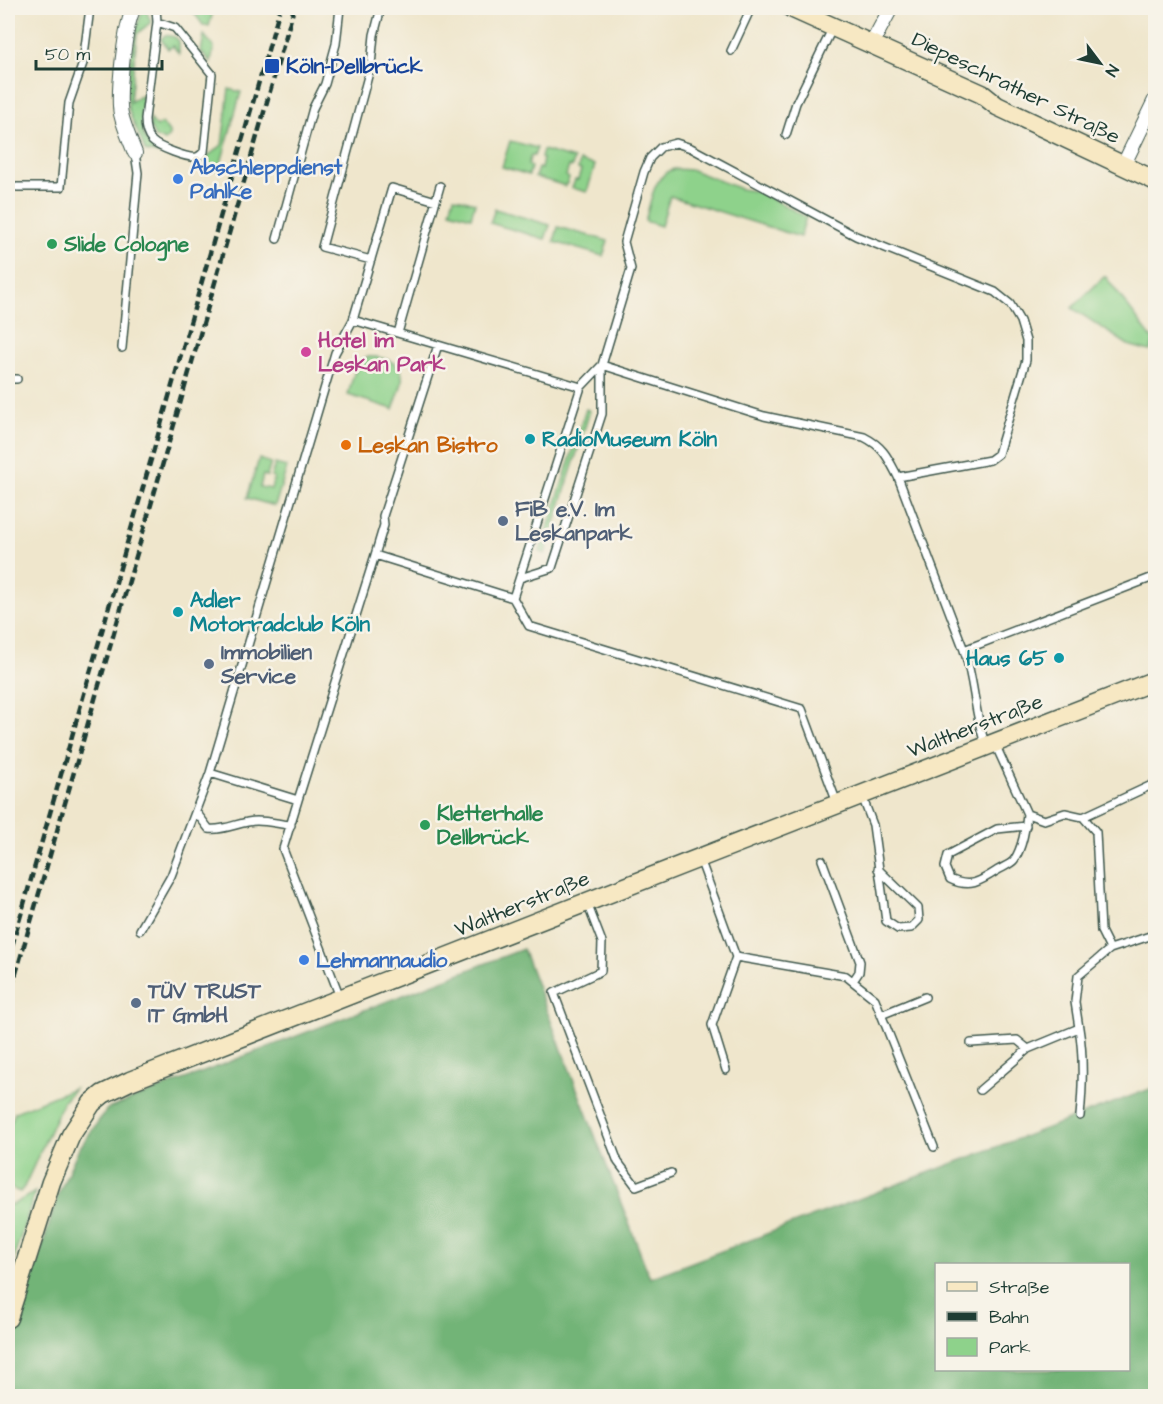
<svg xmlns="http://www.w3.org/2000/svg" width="1163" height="1404" font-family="'Architects Daughter',sans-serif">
  <rect width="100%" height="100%" fill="#f7f3e8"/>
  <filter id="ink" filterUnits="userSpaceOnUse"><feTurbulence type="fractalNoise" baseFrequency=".0167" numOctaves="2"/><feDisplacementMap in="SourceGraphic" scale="12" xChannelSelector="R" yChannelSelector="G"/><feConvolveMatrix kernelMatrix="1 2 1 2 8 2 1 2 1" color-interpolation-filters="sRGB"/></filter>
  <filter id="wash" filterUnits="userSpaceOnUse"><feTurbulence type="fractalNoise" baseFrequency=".008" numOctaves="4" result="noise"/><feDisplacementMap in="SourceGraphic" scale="24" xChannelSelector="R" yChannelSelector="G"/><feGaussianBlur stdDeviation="1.35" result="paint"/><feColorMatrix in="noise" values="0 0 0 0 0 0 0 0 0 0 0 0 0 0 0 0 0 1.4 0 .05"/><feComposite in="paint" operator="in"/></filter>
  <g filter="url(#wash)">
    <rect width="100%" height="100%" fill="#efe6cc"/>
    <path fill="#8ed28b" stroke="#568860" stroke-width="1.5" d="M145,8L151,22L137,34L130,102L143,94C141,116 137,141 159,154L145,151C141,136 131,122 128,107C125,89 134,21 145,8Z
      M194,8H214L209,26L203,25L192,10Z
      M165,35L175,37L179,41V54L173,46L168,49L161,39Z
      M204,35L214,47L211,62L201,52Z
      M229,89L241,92L219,170L201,165L205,163L208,156L222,145Z
      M150,119L157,127L162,123L170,134L165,141L155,137L150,127Z
      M510,141L537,148L534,156L531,155L528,165L531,167L529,175L502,167Z
      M543,150L574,159L572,167L569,166L566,176L569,178L566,186L535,177L538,168L541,169L543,159L541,158Z
      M580,161L595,165L587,192L572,188L575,180H578L581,170L578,169Z
      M674,169L692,170L741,189L760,192L806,217L800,237L670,196L661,226L645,221C651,202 653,175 674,169Z
      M454,197L475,203L471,217L450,211Z
      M495,209L550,225L545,239L490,223Z
      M558,227L608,241L603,256L554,242Z
      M1105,276L1154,341L1150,351L1128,345L1072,308Z
      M367,357C382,356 405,362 402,381C401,390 396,400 393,409L348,395C352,381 354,364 367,357Z
      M586,409L590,411L545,554L540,552Z
      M259,459L271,463L267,476L263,475L260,487L271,489L274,478L271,477L275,464L287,467L275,506L247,498Z
      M74,1088L63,1102L24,1187L20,1192L8,1187V1131L15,1112Z
      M35,1192L8,1276V1203L12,1205Z"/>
    <path fill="#72b477" stroke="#487856" stroke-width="1.5" fill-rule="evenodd" d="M523,949L650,1278L1155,1087V1396H8V1358L58,1195L78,1150L107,1109ZM936,1264H1128V1370H936Z"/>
  </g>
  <g filter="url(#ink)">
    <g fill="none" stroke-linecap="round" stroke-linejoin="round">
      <g stroke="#3e564b" stroke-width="10">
        <path id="lane" d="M156,8L157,22L145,119C145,127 146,135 152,141C158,147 188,159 197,157C200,156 201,154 204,152L212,74L175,28L157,22
          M731,51L751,8
          M786,135L796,103L833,27
          M17,187H61L69,103L83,63L90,8
          M277,239L313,108L325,84L336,44L340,8
          M371,260L322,247L371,65L374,35L381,8
          M353,320C429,342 505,365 581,387L513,598L375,555L384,525L383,516L438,345
          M398,333L440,186
          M122,348L138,173L135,153
          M602,365L764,416L864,437C884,447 888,458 898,477L964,650C975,682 974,715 986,746
          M8,379H17
          M581,387L602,365
          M520,578L552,568L602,414V365L631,269L624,242L644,172L650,158L661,147L676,143L691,148L856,236L995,292L1010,304L1020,321L1026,341V360L998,454L990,460L898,477
          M513,598L529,626L802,709L837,803
          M964,650L1156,576
          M995,744L1027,814L1044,820L1065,813L1083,817L1096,832L1101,931L1110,949
          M210,773L298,800L283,849L340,997
          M862,796L873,825L886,921L898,929L911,928L919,920L918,908L878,869
          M298,800L375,555
          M196,812L209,829C226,831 240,821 257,821C268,821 280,824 291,825
          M1083,817L1156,783
          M1026,826L997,829L948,855L945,867L950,879C970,889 981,881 998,870C1003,867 1011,864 1014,860C1022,849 1026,827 1027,814
          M700,859L736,957L712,1025L726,1070
          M822,860L860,962L859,972L853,981
          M587,903L602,942L601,971L554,993L618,1162L636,1186L671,1173
          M140,930L171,876L210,773L335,353L353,320L392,188L436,201
          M736,957L846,976L875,999L934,1147
          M881,1015L925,997
          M1079,1028C1084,1058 1083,1085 1080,1116
          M971,1043L1017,1040L1028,1049
          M980,1090L1028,1049L1079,1028L1075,1002L1078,976L1110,949L1156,934"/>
      </g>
      <g stroke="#3e564b" stroke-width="16">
        <path id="street" d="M134,8C125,23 117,95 121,114C124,127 130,140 135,153
          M871,45L891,8
          M1123,166L1156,98"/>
      </g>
      <g stroke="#3e564b" stroke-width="21">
        <path id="secondary" d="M791,8L982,94L997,106L1156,181
          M8,1318L51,1182L71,1135L92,1103L103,1094L130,1081C473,948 813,812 1156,680"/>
      </g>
      <use href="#lane" stroke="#fff" stroke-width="7"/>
      <use href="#street" stroke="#fff" stroke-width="14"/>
      <use href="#secondary" stroke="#f7e8c3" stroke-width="18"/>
      <path stroke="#1f3d34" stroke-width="4.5" stroke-dasharray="9 4.5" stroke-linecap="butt" d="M8,960L280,8
        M8,1001L294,8"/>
    </g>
  </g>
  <rect fill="#1a4fb4" stroke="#f7f3e8" stroke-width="2" x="264" y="58" width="16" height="16" rx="3"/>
  <g fill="#3f7fe0" stroke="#f7f3e8" stroke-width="2">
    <circle cx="178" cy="179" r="6"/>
    <circle cx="304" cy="960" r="6"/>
  </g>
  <g fill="#2e9e5b" stroke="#f7f3e8" stroke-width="2">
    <circle cx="52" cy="244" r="6"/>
    <circle cx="425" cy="825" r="6"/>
  </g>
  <circle fill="#d1479c" stroke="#f7f3e8" stroke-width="2" cx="306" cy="352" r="6"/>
  <g fill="#0f9aa8" stroke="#f7f3e8" stroke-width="2">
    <circle cx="530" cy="439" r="6"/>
    <circle cx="178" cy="612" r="6"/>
    <circle cx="1059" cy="658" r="6"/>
  </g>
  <circle fill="#e8710a" stroke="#f7f3e8" stroke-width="2" cx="346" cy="445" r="6"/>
  <g fill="#5c6f8a" stroke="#f7f3e8" stroke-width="2">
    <circle cx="503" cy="521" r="6"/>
    <circle cx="209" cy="664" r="6"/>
    <circle cx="136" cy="1003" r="6"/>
  </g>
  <g text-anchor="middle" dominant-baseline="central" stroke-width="5" stroke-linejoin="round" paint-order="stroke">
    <g font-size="21" font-weight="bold" fill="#164399" stroke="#f7f3e8" text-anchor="start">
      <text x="286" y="66">Köln-Dellbrück</text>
    </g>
    <g font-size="21" fill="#1f3d34" stroke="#f7f3e8">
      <text transform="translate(1016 88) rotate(26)">Diepeschrather Straße</text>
      <text transform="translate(975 726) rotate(-21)">Waltherstraße</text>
      <text transform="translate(522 904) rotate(-22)">Waltherstraße</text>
    </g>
    <g font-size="21" font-weight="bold" fill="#366cbe" stroke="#f7f3e8" text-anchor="start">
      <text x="190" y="167">Abschleppdienst<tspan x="190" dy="24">Pahlke</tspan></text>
      <text x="316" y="960">Lehmannaudio</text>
    </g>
    <g font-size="21" font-weight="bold" fill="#27864d" stroke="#f7f3e8" text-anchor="start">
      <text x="64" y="244">Slide Cologne</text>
      <text x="437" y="813">Kletterhalle<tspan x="437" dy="24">Dellbrück</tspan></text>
    </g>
    <g font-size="21" font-weight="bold" fill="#b23c85" stroke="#f7f3e8" text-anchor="start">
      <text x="318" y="340">Hotel im<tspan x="318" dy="24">Leskan Park</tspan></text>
    </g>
    <g font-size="21" font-weight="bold" fill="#0d838f" stroke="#f7f3e8" text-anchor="start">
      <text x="542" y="439">RadioMuseum Köln</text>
      <text x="190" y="600">Adler<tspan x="190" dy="24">Motorradclub Köln</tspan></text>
      <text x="1047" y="658" text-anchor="end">Haus 65</text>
    </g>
    <g font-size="21" font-weight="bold" fill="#c56008" stroke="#f7f3e8" text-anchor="start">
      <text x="358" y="445">Leskan Bistro</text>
    </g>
    <g font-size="21" font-weight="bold" fill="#4e5e75" stroke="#f7f3e8" text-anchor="start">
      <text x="515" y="509">FiB e.V. Im<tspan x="515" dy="24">Leskanpark</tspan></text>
      <text x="221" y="652">Immobilien<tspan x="221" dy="24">Service</tspan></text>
      <text x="148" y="991">TÜV TRUST<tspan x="148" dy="24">IT GmbH</tspan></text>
    </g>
  </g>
  <rect width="1163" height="1404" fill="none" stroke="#f7f3e8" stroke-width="30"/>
  <rect x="935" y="1263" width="195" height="108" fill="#f7f3e8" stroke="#a1aaa0" stroke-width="1.5"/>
  <rect x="947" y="1282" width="30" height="9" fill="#f7e8c3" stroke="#a1aaa0" stroke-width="1.5"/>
  <text x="989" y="1293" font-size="18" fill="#1f3d34">Straße</text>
  <rect x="947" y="1312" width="30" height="9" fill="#1f3d34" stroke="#a1aaa0" stroke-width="1.5"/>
  <text x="989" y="1323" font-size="18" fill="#1f3d34">Bahn</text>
  <rect x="947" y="1338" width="30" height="18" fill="#8ed28b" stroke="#a1aaa0" stroke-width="1.5"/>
  <text x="989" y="1353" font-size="18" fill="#1f3d34">Park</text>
  <g transform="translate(1100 63) rotate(122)" stroke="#f7f3e8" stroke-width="4.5" paint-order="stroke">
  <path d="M0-4.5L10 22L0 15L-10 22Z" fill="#1f3d34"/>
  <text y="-9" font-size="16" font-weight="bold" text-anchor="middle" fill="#1f3d34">N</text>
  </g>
  <path d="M36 60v9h126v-9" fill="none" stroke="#1f3d34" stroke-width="3"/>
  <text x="45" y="60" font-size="18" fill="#1f3d34" stroke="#f7f3e8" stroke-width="4.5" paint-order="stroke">50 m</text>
</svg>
